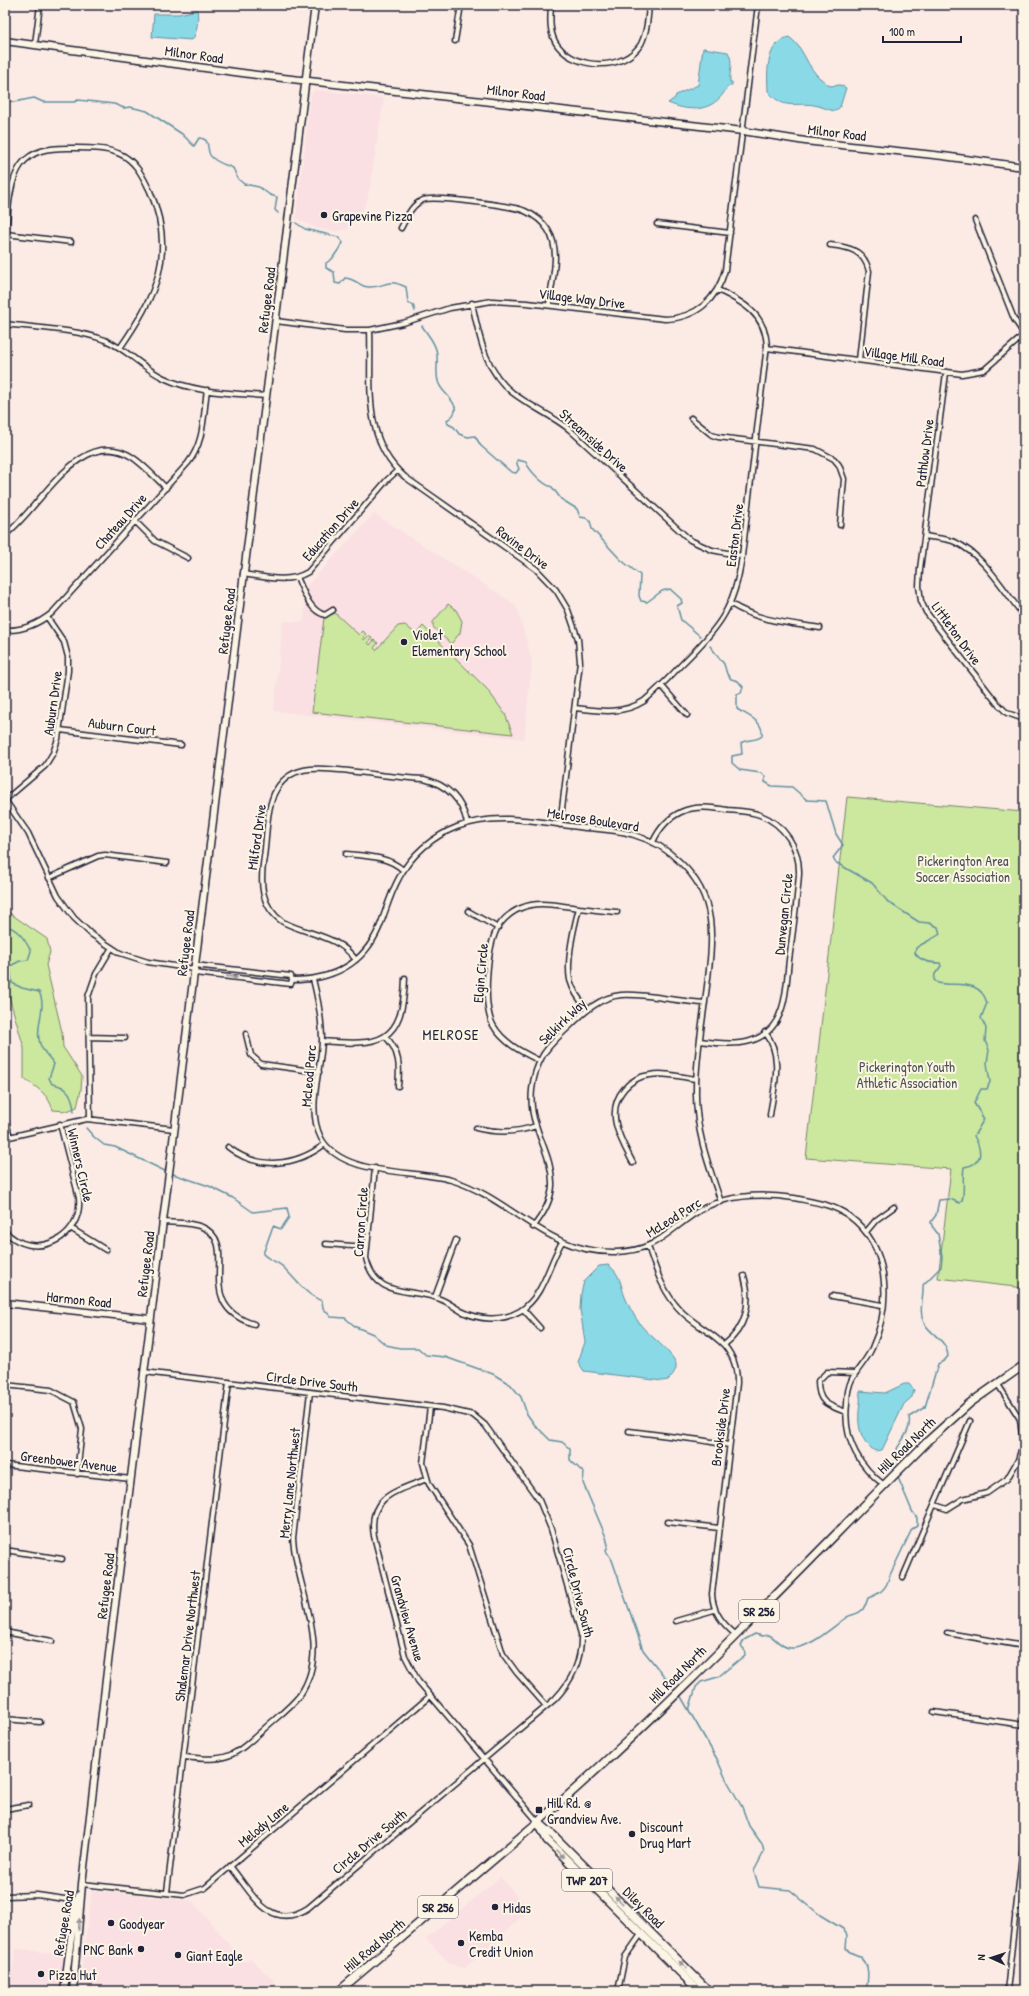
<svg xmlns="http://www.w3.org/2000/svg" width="1029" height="1996" font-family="'Patrick Hand',sans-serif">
  <rect width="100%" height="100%" fill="#fbebe4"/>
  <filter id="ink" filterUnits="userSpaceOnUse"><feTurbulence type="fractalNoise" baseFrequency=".025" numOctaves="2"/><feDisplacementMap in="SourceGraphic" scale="8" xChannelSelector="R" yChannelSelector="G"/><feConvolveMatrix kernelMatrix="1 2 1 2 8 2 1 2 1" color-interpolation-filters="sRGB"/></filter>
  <g filter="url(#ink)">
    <path fill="#fadfe3" d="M314,90L384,98L368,197L361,214L347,229L336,231L316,228L296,218L311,96Z
      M374,514L516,605L532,661L524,739L274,711L283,621L304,622L307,586Z
      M500,1877L529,1910L465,1968L451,1964L426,1939Z
      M92,1890L192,1901L244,1962L250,1958L284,1991H79Z
      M16,1949L66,1955L61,1991H5V1978L11,1980Z"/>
    <path fill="#cce79e" stroke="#77846c" d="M448,604L456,610L462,621L460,633L451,644L433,627V622Z
      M335,613L359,635L363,631L366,634L363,638L364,640L368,636L372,638L368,643L370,645L374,640L378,643L374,648L376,650L398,626L405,625L416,634L423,626L487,689L505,714L513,734L312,712L324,618Z
      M847,797L1024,812V1288L938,1278L951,1169L806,1158Z
      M5,910L47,939L50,952L46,965L62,1032L63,1047L82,1076L81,1090L77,1107L67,1111L53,1110C48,1094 38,1088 24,1079V1048L5,983Z"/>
    <path fill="#8ad9e6" stroke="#6090a2" d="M197,10C199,17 197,35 192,40L152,37L154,14H179Z
      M789,37C803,47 805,61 815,73C819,78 825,82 830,86L840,85L846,88L840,107L835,111C828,110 821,106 814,105C793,102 784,111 768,91C767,71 766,43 789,37Z
      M703,48L728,52C734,63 729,71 730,82H732V86C726,86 726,90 723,94C709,113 687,111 668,103L675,98L676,95L698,85Z
      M608,1265C621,1274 620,1284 625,1297C629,1307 634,1316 640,1324C648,1335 672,1351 676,1364C677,1370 672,1376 668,1380L662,1381L584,1371L578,1362L585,1342L580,1309L581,1294L584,1281L599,1266Z
      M904,1384H909L914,1390L912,1397L904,1404L882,1450L875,1451C858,1440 857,1421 860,1403C861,1399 859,1395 860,1391L885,1393Z"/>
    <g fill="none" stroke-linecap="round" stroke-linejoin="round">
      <path stroke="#6090a2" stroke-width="1.5" d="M5,100L14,102L34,98L43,102H74L78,100L114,104L124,108L130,107L147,111L182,134L194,146L199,138C211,139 206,147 210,155C214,162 226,165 233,168L238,179L244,184L259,187L270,195L277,197L275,210L278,213
        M296,223L305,229L338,237L343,243L332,259L326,263V268L334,272L335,283L340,284L345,278C357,279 359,287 369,287C386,288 385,277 406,287L408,303L413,305L415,311
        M422,326C428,335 437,345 437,356C438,366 435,375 439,384C443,395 468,408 447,420L448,424L454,427L459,434L468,437L475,436L481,446L511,472L516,473L519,469L517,464V460L526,462C529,470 543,485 552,487L561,499L577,509L580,517L586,518L590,521L592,529L621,560L640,575L639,596L641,601L647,602L662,591L670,589L681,599L682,603L677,606L681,620L700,636
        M710,646L724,664L727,674L731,679L738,681L743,687L741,693L737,694V709C748,716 764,721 762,736C755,742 747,738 741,743L742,754L732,756V763L740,770L761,773L765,776V782L772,786L792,787L807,800L826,801L836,834L843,845L833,858L835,862L872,883L888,902L919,922L929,923L938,927L940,934C932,940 924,942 916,948L915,953C920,961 930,963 940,963L941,966L935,974L934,980L938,983C956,987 980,978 987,1003L981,1018L986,1028L985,1041L989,1050L987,1063L990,1082L987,1089H981L974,1103L984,1119L974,1136C982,1150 984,1164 964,1167C962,1178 965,1189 962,1201L960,1203L950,1199L939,1200L936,1215L931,1222L932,1226L938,1234L942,1257L941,1267L923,1285C924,1297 918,1311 924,1323C932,1336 946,1339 948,1356L945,1360L938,1364L925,1407L909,1417C912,1433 899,1441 894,1455L896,1469
        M5,926C18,928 25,940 31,951L28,960L20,961L10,966L12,983L22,988L39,992C47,1006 36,1024 39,1039C40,1050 48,1055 54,1064L49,1078L52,1084C69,1086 73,1097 74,1112
        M86,1128L94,1137L104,1145L115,1147L167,1172
        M170,1173L209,1186L233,1198L253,1212L287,1208L289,1217L281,1229L273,1226L263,1254C269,1260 276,1261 282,1266C295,1278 304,1294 322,1301L323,1308L331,1317L345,1318L356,1327L373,1334L386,1345L400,1348H418L426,1355L445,1357L493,1374L511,1385L521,1397L527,1414L534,1424L550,1440L562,1442L570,1449V1460L584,1473L583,1483L606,1537L608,1545L606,1551L612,1560L643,1650L676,1691
        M680,1695L717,1759L725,1777L742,1807L749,1826L762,1844L764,1852L754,1871L759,1887L790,1890L820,1915L843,1929L847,1935L846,1948C850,1954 853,1953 859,1956C871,1963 868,1980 866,1991
        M689,1710L696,1687L701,1682L718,1677L745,1655L744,1649L741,1646L744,1640L755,1634L762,1636L769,1635C777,1639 780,1647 790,1648C809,1650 832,1627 847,1617C852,1614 858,1615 863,1609C865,1606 867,1602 868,1598C879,1594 887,1589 889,1577L912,1529L917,1526V1518L912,1511L897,1475"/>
      <g stroke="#22223b" stroke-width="7">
        <path id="minor" d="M551,5C550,19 549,35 558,46C577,70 624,71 641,44C647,32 648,18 649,5
          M455,41L461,5
          M35,44L40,5
          M975,220L1014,319L1024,334
          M657,224L730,233
          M401,228C407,217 411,205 423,200C432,195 514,206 525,211C534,215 543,222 548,230C562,252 551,282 549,305
          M6,234L71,242
          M5,245C8,222 7,184 21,165C32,150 49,148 67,148C84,148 104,147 120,154C136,161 143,177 150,191C177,253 156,296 120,348
          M830,245C849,247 864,250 869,271L859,360
          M472,303C479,335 485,372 513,393C531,407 552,415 570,430L690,540L712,550L742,556
          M276,321L345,330H370L403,323L450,308L492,301L527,303L665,319C696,318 717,300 725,270L758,5
          M5,324C37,328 74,329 105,340C127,349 142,368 164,378C195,393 232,393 266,396
          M370,330C372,381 361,440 405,477L536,569L556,590L568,610L578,639L580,662L560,825
          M767,348L962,374L984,370L1024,335
          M946,373L920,569L919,586L921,601L926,612L997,703L1007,713L1024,719
          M691,418L712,435L718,437L815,449L834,459L839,465L844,479L840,525
          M135,521L155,541L188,558
          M5,535C40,509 80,424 132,457C144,465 155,477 166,488
          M925,536C934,538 946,538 955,542C985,556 1004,591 1024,616
          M243,574C265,577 288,584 308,572L387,480L398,470
          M297,577C303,590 309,611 325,615L333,610
          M731,604C758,621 789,623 820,628
          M5,630C23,631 38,624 52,613L188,463C205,441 203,416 207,390
          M661,685L687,715
          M575,708C599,711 622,715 644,701C658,689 670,677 682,664C719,628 735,608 742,556L767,345C765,314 743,302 718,290
          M60,730L181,745
          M5,800L28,833L58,896L74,918L91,934L120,953L148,962L194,969
          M5,800L45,766L53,753L58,739L68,671V657L64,642L47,617
          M653,842C659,829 668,818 681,812C695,805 712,807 727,810C737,811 749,811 760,815C784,824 800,848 799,874C797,903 793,931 789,960C787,976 787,993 782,1008C770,1048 733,1046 700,1041
          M346,854C366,856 388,856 403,870
          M49,878L98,856L105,855L167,863
          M579,908C574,927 566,960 570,980C573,991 580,1001 588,1010
          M468,911L498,928
          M356,960C338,935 308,935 283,922C260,906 260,883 264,857C267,836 266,813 274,794C289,762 321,768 349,771C374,774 399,778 424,779C448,785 462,799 467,823
          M194,973L291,984L292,980L291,976L194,965
          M313,979C318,999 322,1020 322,1041C321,1072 306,1109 321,1138C342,1177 413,1169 451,1180C512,1198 546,1254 616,1252C654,1251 665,1234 694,1214C723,1194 760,1193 794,1198C813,1202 833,1204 849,1216C890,1246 892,1304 872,1348C867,1360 858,1368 852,1379C848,1387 847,1395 847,1404C843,1438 857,1464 884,1485
          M292,980C331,980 363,965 379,928C386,911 390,894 399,878C411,855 433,836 457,827C498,811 543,823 585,828C601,829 618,830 634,835C651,840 667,849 680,862C718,897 713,939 707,986C703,1020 696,1055 696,1089C695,1129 708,1164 721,1202
          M765,1032C784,1056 774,1087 770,1115
          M246,1034L251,1055L261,1064L319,1072
          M385,1036C400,1051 400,1067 398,1086
          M89,1037L125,1038
          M322,1041C380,1046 403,1044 405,978
          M540,1061C522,1052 503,1043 493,1025C482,1005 487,946 498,927C504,918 511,912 521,908C538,901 554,905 572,907C587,909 602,911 617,912
          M5,1117L10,1137
          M90,1119L88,997L96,974L111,949
          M476,1128C497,1133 516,1133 536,1126
          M5,1138L87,1119L174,1129
          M228,1147C258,1171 296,1166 325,1144
          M633,1163C621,1140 604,1113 624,1089C631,1081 640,1076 650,1075C665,1072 681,1077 696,1079
          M375,1168L366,1258C376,1300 410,1287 440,1299C448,1302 454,1307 461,1311C479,1320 501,1322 520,1311C544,1296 548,1265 562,1242
          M162,1222C175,1223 190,1222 202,1227C243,1244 189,1304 254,1324
          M533,1227C543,1215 551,1202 552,1186C553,1164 542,1145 536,1125C528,1103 531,1076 543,1055C550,1044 560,1035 570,1026C584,1012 600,997 621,995C645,993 679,1002 705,1003
          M72,1229L106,1250
          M5,1231C33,1262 83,1239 79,1198L60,1124
          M866,1232L876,1220L894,1207
          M326,1244L366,1247
          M648,1246C656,1271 664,1295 683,1313C696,1325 712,1333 724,1345C734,1357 737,1368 737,1383L712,1594C713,1612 722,1623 735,1634
          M832,1296L882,1305
          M435,1297L456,1240
          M523,1309L540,1328
          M724,1345C746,1328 752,1303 744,1276
          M144,1372L443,1408L473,1415L485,1425L539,1500L551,1529L581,1634C582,1660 573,1680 555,1699L308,1908C269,1933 251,1891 230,1866
          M5,1385L51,1390L74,1402L82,1429L77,1474
          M430,1407L423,1463L429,1484L469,1545L503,1654L517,1673L546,1706
          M846,1412C827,1405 818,1403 818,1381L827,1372L856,1373
          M629,1431L700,1440L729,1445
          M5,1465L131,1479
          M427,1479C397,1491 367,1496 374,1536L405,1656L418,1681L538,1822
          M935,1505L947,1509L963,1499L987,1493L1007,1479L1018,1460L1023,1444L1020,1419L997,1383
          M668,1522L719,1528
          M5,1550L62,1559
          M903,1577L970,1421
          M676,1621L714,1610
          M5,1632L52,1641
          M947,1633L1024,1646
          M934,1712L1024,1725
          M5,1719L40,1722
          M184,1757C228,1762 232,1758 265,1728C277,1717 290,1708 300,1695C333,1647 296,1589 293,1538L310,1392
          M5,1809L29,1805
          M82,1884L184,1895L205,1888L430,1696
          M167,1892L229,1382
          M5,1896L37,1895L78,1901
          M1015,1914L1024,1913
          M618,1991L625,1957L642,1933
          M1007,1991L1024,1837"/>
      </g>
      <g stroke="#22223b" stroke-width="9">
        <path id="secondary" d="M5,41L257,75L743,131L805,141L943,156L1024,167
          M5,1303L150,1319
          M64,1991L75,1908L79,1895
          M73,1991L82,1884L111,1637L315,5"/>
      </g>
      <g stroke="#22223b" stroke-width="10">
        <path id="primary" d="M538,1822C675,1703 800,1569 929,1440L970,1403L1024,1365"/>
      </g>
      <g stroke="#22223b" stroke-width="10">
        <path id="trunk" d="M538,1822L553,1835L709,1991
          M540,1826L547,1840L699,1991
          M339,1991L538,1822"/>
      </g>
      <use href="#minor" stroke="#fcf5e5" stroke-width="4"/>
      <use href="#secondary" stroke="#fcf5e5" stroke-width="6"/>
      <use href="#primary" stroke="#fcf5e5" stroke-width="7"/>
      <use href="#trunk" stroke="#fcf5e5" stroke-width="7"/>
    </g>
    <defs><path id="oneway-solid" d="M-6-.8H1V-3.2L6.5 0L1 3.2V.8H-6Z"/></defs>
    <g fill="#9a9698">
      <use href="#oneway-solid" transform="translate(232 977) rotate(7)"/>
      <use href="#oneway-solid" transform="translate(560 1854) rotate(45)"/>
      <use href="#oneway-solid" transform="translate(619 1900) rotate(-135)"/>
      <use href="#oneway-solid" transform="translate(79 1924) rotate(-86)"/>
      <use href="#oneway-solid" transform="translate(683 1965) rotate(-135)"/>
    </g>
  </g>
  <g fill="#22223b" stroke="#fcf5e5" stroke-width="1.5">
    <circle cx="324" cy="215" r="4"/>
    <circle cx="404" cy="642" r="4"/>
    <rect x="535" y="1806" width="8" height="8" rx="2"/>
    <circle cx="632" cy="1834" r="4"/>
    <circle cx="495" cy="1907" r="4"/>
    <circle cx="111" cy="1923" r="4"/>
    <circle cx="461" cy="1943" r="4"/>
    <circle cx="141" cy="1949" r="4"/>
    <circle cx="178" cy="1955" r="4"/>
    <circle cx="41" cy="1974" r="4"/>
  </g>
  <g text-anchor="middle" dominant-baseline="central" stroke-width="4" stroke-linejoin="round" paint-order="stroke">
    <g fill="#fcf5e5" stroke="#63616e" stroke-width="1">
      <rect x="739" y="1600" width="40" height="22" rx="3"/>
      <rect x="562" y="1869" width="50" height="22" rx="3"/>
      <rect x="418" y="1896" width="40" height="22" rx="3"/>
    </g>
    <g font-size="13" font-weight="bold" fill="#22223b">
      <text x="759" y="1611">SR 256</text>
      <text x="587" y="1880">TWP 207</text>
      <text x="438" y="1907">SR 256</text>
    </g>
    <g font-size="14" fill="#22223b" stroke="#fcf5e5">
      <text transform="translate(194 54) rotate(8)">Milnor Road</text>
      <text transform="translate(516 92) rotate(7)">Milnor Road</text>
      <text transform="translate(837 132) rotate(7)">Milnor Road</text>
      <text transform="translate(582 298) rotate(7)">Village Way Drive</text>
      <text transform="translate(266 300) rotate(-83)">Refugee Road</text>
      <text transform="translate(904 356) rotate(8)">Village Mill Road</text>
      <text transform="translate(594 440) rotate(42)">Streamside Drive</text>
      <text transform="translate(924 453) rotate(-83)">Pathlow Drive</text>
      <text transform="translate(120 521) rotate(-48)">Chateau Drive</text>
      <text transform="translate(330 529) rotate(-49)">Education Drive</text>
      <text transform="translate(734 535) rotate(-83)">Easton Drive</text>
      <text transform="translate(523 547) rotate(37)">Ravine Drive</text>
      <text transform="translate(226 621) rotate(-83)">Refugee Road</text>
      <text transform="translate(957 633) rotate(54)">Littleton Drive</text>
      <text transform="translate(52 703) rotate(-82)">Auburn Drive</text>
      <text transform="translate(122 726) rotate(7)">Auburn Court</text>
      <text transform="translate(593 819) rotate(9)">Melrose Boulevard</text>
      <text transform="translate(256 837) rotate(-82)">Milford Drive</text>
      <text transform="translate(783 914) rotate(-84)">Dunvegan Circle</text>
      <text transform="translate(185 943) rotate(-83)">Refugee Road</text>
      <text transform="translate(480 973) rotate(-85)">Elgin Circle</text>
      <text transform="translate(562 1021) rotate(-44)">Selkirk Way</text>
      <text transform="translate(308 1076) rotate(-85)">McLeod Parc</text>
      <text transform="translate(81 1165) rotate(77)">Winners Circle</text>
      <text transform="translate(673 1217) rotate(-32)">McLeod Parc</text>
      <text transform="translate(360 1222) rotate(-86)">Carron Circle</text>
      <text transform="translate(145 1264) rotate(-83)">Refugee Road</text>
      <text transform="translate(79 1299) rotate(6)">Harmon Road</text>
      <text transform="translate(312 1381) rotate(7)">Circle Drive South</text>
      <text transform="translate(720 1427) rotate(-83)">Brookside Drive</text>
      <text transform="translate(906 1445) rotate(-44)">Hill Road North</text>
      <text transform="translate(69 1461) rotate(7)">Greenbower Avenue</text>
      <text transform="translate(289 1483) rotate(-84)">Merry Lane Northwest</text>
      <text transform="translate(105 1586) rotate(-83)">Refugee Road</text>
      <text transform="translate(579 1592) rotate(76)">Circle Drive South</text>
      <text transform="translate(408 1618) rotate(74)">Grandview Avenue</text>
      <text transform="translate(187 1636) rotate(-83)">Shalemar Drive Northwest</text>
      <text transform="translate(677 1674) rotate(-45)">Hill Road North</text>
      <text transform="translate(263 1824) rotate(-40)">Melody Lane</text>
      <text transform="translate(369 1841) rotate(-40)">Circle Drive South</text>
      <text transform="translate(644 1907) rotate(45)">Diley Road</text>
      <text transform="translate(63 1923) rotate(-80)">Refugee Road</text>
      <text transform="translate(374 1945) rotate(-40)">Hill Road North</text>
    </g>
    <g font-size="14" fill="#22223b" stroke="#fcf5e5" text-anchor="start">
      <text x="332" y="215">Grapevine Pizza</text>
      <text x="412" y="634">Violet<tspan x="412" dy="16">Elementary School</tspan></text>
      <text x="547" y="1802">Hill Rd. @<tspan x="547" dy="16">Grandview Ave.</tspan></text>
      <text x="640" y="1826">Discount<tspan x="640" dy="16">Drug Mart</tspan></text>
      <text x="503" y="1907">Midas</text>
      <text x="119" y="1923">Goodyear</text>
      <text x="469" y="1935">Kemba<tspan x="469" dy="16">Credit Union</tspan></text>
      <text x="133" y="1949" text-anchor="end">PNC Bank</text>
      <text x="186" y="1955">Giant Eagle</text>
      <text x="49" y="1974">Pizza Hut</text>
    </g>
    <g font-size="14" fill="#4c5354" stroke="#fcf5e5">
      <text x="963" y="860">Pickerington Area<tspan x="963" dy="16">Soccer Association</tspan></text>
      <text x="907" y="1066">Pickerington Youth<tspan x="907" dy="16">Athletic Association</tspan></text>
    </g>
    <g font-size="15" letter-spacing="1" fill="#22223b" stroke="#fcf5e5">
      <text x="451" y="1034">MELROSE</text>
    </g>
  </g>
  <rect width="1029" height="1996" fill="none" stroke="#fcf5e5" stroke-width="20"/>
  <rect x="10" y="10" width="1009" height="1976" fill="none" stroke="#22223b" stroke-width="1.5" filter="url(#ink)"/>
  <g transform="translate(991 1958) rotate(273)" stroke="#fcf5e5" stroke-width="3" paint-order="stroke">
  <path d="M0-3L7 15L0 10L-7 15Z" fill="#22223b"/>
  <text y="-6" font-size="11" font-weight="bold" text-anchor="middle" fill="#22223b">N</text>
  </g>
  <path d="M883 36v6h78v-6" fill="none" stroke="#22223b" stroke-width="2"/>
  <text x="889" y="36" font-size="12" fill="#22223b" stroke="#fcf5e5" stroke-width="3" paint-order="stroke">100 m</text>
</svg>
